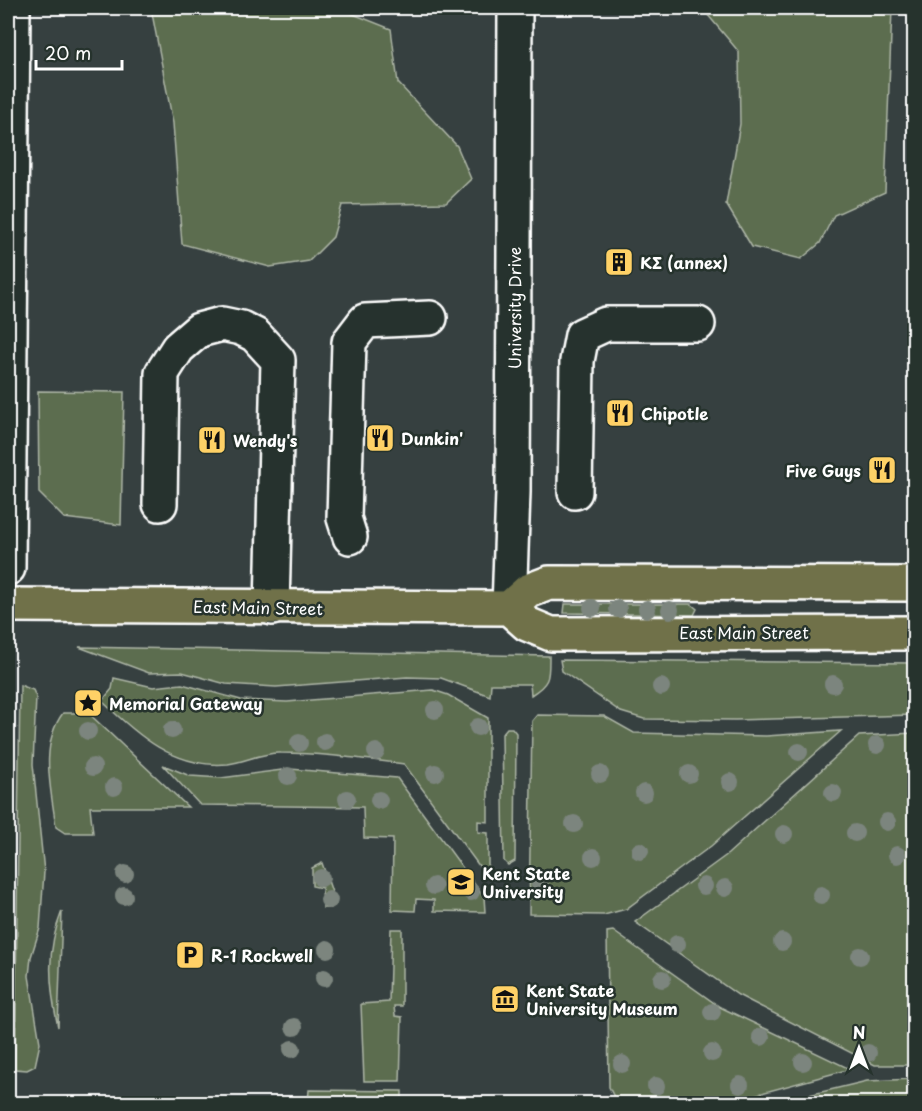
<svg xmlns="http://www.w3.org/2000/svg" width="922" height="1111" font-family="'Playpen Sans',sans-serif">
  <rect width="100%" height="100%" fill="#364040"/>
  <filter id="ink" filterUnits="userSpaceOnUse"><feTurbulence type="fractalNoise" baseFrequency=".0167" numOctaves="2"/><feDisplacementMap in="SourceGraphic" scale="12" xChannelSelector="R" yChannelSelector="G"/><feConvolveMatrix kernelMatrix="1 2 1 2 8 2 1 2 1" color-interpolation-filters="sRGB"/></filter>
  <g filter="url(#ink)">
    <path fill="#5c6d4f" stroke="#aeb6a7" stroke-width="1.5" d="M151,8H338L391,29L398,83L457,146L471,179L446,203L342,205L333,237L309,261L270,267L182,244L173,123Z
      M702,8H892L885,192L834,215L820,243L801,259L752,247L726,204L740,124L739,52Z
      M38,391L124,392L121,525L64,518L39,493Z
      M565,604H691L697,609L694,615L564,613Z
      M79,647L549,656C549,678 550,683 531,695L530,684H491L490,696L441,678L407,677L276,687L226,684L182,672L149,673Z
      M560,660L914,663V715L735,720L644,719L621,712L562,671Z
      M114,678L153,687L182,684L241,700L287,702L433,690L448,695L488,718V822L478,821V832L488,833V878L404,764C363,759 322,753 281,753C263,752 245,762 228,764C175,769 137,735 102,701L112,689Z
      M20,685L33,690L36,697L33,764L44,872L40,928L31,957L29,976L40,1043L35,1066L27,1070L15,1069Z
      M83,708L188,807H90L93,833H65L56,827C51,789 39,745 63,713H74Z
      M537,715L604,716L634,733L766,736L841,731L711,846L626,909L604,915L529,914L532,721Z
      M507,728H512L516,733L515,861L508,865L504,861L502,734Z
      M914,733V1065H875L738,995L635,922L728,854L859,736Z
      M163,765L190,776L221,778L290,769L397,778L484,897L485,912L434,911V900L416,899L415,911L392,910L393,839L364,838L363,807L200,805Z
      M322,863L336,904L331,908H323L322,888L312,886V868Z
      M62,911L58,1027C49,985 46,951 62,911Z
      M391,929H402V1006H394L395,1016L402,1017L400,1081H364L361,1004L389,1002Z
      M613,931L720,1007L850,1069L725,1103H617L609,1087L607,932Z
      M914,1079V1103H776L867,1081Z
      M309,1090L402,1091V1103H308Z"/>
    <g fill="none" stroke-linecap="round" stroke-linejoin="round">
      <g stroke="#fff" stroke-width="38">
        <path id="minor" d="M575,492L577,361L582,335L606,324H698
          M160,504L162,373L178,348L199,330L222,324L241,328L255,335L278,360L272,608
          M350,537L344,518L349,342L365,321L430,318
          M8,568L13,8
          M509,608L513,492L515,8"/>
      </g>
      <g stroke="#fff" stroke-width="38">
        <path id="major" d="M8,605L509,608L528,591L549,583L914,584
          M509,608L527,624L551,634L914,633"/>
      </g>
      <use href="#minor" stroke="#26332d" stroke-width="33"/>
      <use href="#major" stroke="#6f714a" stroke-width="33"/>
    </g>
    <g fill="#7c857e">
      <circle cx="592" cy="608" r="9"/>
      <circle cx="618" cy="609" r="9"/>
      <circle cx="647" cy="609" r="9"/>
      <circle cx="670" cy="610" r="9"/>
      <circle cx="833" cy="684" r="9"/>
      <circle cx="661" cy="687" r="9"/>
      <circle cx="435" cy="710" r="9"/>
      <circle cx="478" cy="727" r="9"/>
      <circle cx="172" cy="730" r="9"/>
      <circle cx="88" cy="731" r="9"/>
      <circle cx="325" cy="742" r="9"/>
      <circle cx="299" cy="743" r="9"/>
      <circle cx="877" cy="745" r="9"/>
      <circle cx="376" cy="752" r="9"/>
      <circle cx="799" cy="752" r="9"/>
      <circle cx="93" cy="767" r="9"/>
      <circle cx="435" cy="773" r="9"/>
      <circle cx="600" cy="774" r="9"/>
      <circle cx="689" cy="774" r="9"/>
      <circle cx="288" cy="776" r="9"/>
      <circle cx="730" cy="782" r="9"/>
      <circle cx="114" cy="787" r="9"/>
      <circle cx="644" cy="793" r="9"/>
      <circle cx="833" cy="793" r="9"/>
      <circle cx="347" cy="799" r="9"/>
      <circle cx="379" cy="800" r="9"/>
      <circle cx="887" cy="822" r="9"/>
      <circle cx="574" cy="824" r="9"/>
      <circle cx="855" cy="833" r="9"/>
      <circle cx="784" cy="834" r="9"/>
      <circle cx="640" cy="851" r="9"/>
      <circle cx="897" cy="855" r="9"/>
      <circle cx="593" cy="857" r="9"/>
      <circle cx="125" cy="874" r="9"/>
      <circle cx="321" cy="878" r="9"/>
      <circle cx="540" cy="885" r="9"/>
      <circle cx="434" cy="886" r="9"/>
      <circle cx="704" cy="886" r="9"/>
      <circle cx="725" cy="888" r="9"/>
      <circle cx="471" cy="892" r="9"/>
      <circle cx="821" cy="895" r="9"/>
      <circle cx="124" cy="896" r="9"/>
      <circle cx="329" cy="900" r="9"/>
      <circle cx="782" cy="942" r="9"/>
      <circle cx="677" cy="944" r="9"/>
      <circle cx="327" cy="949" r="9"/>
      <circle cx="860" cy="956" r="9"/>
      <circle cx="324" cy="978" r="9"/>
      <circle cx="662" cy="979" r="9"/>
      <circle cx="712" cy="1012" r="9"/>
      <circle cx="294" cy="1027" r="9"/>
      <circle cx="761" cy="1037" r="9"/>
      <circle cx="292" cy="1049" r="9"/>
      <circle cx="712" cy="1053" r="9"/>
      <circle cx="868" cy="1053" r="9"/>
      <circle cx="803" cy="1062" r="9"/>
      <circle cx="622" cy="1064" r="9"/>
      <circle cx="740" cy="1085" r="9"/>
      <circle cx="656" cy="1086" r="9"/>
    </g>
  </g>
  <defs>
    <g id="building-square" transform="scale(1.5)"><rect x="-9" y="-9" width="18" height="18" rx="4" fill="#ffd166" stroke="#26332d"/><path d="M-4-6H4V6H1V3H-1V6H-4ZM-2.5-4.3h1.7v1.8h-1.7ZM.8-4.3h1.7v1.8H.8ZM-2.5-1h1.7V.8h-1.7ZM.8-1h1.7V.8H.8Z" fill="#111"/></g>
    <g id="restaurant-square" transform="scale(1.5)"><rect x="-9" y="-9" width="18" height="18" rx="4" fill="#ffd166" stroke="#26332d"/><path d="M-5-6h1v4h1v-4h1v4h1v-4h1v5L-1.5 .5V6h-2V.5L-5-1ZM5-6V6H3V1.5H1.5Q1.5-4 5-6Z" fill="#111"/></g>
    <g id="sight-square" transform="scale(1.5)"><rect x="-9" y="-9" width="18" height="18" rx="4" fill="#ffd166" stroke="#26332d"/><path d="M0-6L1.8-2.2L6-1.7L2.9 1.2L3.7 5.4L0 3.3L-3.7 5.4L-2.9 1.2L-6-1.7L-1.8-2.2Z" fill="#111"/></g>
    <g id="university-square" transform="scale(1.5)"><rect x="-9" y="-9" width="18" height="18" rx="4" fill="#ffd166" stroke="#26332d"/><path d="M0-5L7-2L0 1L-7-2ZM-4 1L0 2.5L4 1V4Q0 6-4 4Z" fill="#111"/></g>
    <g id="parking-square" transform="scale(1.5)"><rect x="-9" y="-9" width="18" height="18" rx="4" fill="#ffd166" stroke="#26332d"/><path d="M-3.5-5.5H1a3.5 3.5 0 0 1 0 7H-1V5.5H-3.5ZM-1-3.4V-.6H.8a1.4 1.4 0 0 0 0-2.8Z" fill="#111"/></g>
    <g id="museum-square" transform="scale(1.5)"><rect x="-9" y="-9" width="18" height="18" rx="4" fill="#ffd166" stroke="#26332d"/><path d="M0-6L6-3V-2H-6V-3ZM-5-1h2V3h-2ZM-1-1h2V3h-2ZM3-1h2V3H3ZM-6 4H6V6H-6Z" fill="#111"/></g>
  </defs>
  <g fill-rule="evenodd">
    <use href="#building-square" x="619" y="262"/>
    <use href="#restaurant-square" x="620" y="413"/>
    <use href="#restaurant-square" x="380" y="438"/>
    <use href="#restaurant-square" x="212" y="440"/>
    <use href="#restaurant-square" x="882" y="470"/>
    <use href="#sight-square" x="88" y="703"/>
    <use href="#university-square" x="461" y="882"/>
    <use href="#parking-square" x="190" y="955"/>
    <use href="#museum-square" x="505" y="999"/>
  </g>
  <g text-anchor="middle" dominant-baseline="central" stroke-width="5" stroke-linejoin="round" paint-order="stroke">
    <g font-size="16" font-weight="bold" fill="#fff" stroke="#26332d" text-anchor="start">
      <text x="640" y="262">ΚΣ (annex)</text>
      <text x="641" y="413">Chipotle</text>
      <text x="401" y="438">Dunkin'</text>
      <text x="233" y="440">Wendy's</text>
      <text x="861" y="470" text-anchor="end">Five Guys</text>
      <text x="109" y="703">Memorial Gateway</text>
      <text x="482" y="873">Kent State<tspan x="482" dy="18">University</tspan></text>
      <text x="211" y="955">R-1 Rockwell</text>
      <text x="526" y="990">Kent State<tspan x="526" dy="18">University Museum</tspan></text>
    </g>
    <g font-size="16" fill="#fff" stroke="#26332d">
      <text transform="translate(514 308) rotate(-90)">University Drive</text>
      <text transform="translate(258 607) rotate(1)">East Main Street</text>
      <text x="744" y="632">East Main Street</text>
    </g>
  </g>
  <rect width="922" height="1111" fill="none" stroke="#26332d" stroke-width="30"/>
  <rect x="15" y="15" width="892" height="1081" fill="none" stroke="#fff" stroke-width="2" filter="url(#ink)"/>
  <g transform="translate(859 1048)" stroke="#26332d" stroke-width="4.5" paint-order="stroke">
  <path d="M0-4.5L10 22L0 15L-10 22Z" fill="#ffffff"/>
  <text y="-9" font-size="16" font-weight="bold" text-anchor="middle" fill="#ffffff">N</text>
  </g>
  <path d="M36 60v9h86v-9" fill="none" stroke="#ffffff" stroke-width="3"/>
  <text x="45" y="60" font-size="18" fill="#ffffff" stroke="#26332d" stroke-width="4.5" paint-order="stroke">20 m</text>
</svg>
